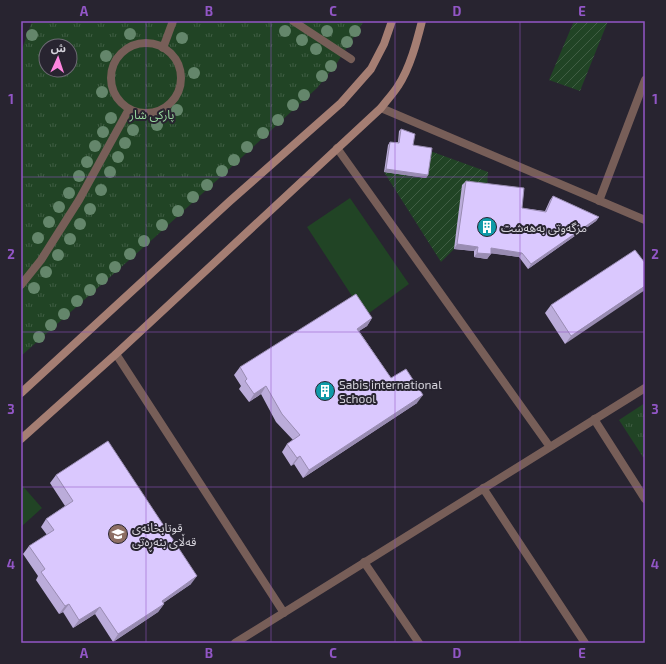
<svg xmlns="http://www.w3.org/2000/svg" width="666" height="664" font-family="'Exo 2','Noto Sans Arabic',sans-serif">
  <defs>
    <pattern id="park-tufts" width="24" height="20" patternUnits="userSpaceOnUse"><rect width="24" height="20" fill="#214425"/><path d="M3 7l-1-3M5 7V3M7 7l1-3M15 17l-1-3M17 17v-4M19 17l1-3" fill="none" stroke="#405e44"/></pattern>
    <pattern id="garden-furrows" width="10" height="10" patternUnits="userSpaceOnUse"><rect width="10" height="10" fill="#214425"/><path d="M-1 1l2-2M0 10L10 0M9 11l2-2" fill="none" stroke="#405e44"/></pattern>
  </defs>
  <rect width="100%" height="100%" fill="#282430"/>
  <path fill="url(#park-tufts)" fill-rule="evenodd" d="M32,21H364L337,63L317,88L154,238L21,356V52ZM46,46H70V70H46Z
    M645,403V460L619,420Z"/>
  <path fill="url(#garden-furrows)" d="M574,21H608L580,91L549,80Z
    M430,151L488,172L487,188L454,249L441,262L384,172L426,178Z"/>
  <path fill="#214425" d="M350,198L409,284L365,316L307,227Z
    M21,484L42,508L21,527Z"/>
  <g fill="none" stroke-linecap="round" stroke-linejoin="round">
    <path stroke="#775e58" stroke-width="8" d="M293,21L351,59
      M111 78a35 35 0 1 1 70 0a35 35 0 1 1-70 0Z
      M163,48L173,21
      M21,285L41,260L79,200L129,109"/>
    <path stroke="#775e58" stroke-width="8" d="M381,108L645,220
      M337,148L550,447
      M599,201L645,80
      M116,354L284,613
      M594,419L645,499
      M483,488L585,643
      M364,562L419,643
      M235,643L645,388"/>
    <path stroke="#a57e73" stroke-width="8" d="M21,393L230,201L341,103L371,69L384,44L392,21
      M21,439L116,354L381,108C386,101 393,94 398,86C410,68 417,41 422,21"/>
  </g>
  <g fill="#64866b">
    <circle cx="285" cy="31" r="6"/>
    <circle cx="327" cy="31" r="6"/>
    <circle cx="355" cy="31" r="6"/>
    <circle cx="130" cy="34" r="6"/>
    <circle cx="32" cy="35" r="6"/>
    <circle cx="182" cy="38" r="6"/>
    <circle cx="302" cy="40" r="6"/>
    <circle cx="347" cy="42" r="6"/>
    <circle cx="316" cy="49" r="6"/>
    <circle cx="106" cy="56" r="6"/>
    <circle cx="331" cy="66" r="6"/>
    <circle cx="194" cy="73" r="6"/>
    <circle cx="322" cy="76" r="6"/>
    <circle cx="102" cy="92" r="6"/>
    <circle cx="304" cy="95" r="6"/>
    <circle cx="293" cy="105" r="6"/>
    <circle cx="177" cy="110" r="6"/>
    <circle cx="111" cy="118" r="6"/>
    <circle cx="278" cy="120" r="6"/>
    <circle cx="157" cy="125" r="6"/>
    <circle cx="133" cy="130" r="6"/>
    <circle cx="103" cy="132" r="6"/>
    <circle cx="263" cy="133" r="6"/>
    <circle cx="125" cy="143" r="6"/>
    <circle cx="95" cy="146" r="6"/>
    <circle cx="247" cy="147" r="6"/>
    <circle cx="118" cy="157" r="6"/>
    <circle cx="234" cy="160" r="6"/>
    <circle cx="87" cy="162" r="6"/>
    <circle cx="222" cy="171" r="6"/>
    <circle cx="110" cy="172" r="6"/>
    <circle cx="79" cy="176" r="6"/>
    <circle cx="207" cy="185" r="6"/>
    <circle cx="101" cy="190" r="6"/>
    <circle cx="69" cy="193" r="6"/>
    <circle cx="193" cy="197" r="6"/>
    <circle cx="59" cy="207" r="6"/>
    <circle cx="90" cy="209" r="6"/>
    <circle cx="178" cy="211" r="6"/>
    <circle cx="49" cy="222" r="6"/>
    <circle cx="80" cy="224" r="6"/>
    <circle cx="162" cy="225" r="6"/>
    <circle cx="38" cy="238" r="6"/>
    <circle cx="70" cy="239" r="6"/>
    <circle cx="144" cy="241" r="6"/>
    <circle cx="130" cy="254" r="6"/>
    <circle cx="58" cy="255" r="6"/>
    <circle cx="115" cy="267" r="6"/>
    <circle cx="46" cy="272" r="6"/>
    <circle cx="102" cy="279" r="6"/>
    <circle cx="34" cy="288" r="6"/>
    <circle cx="90" cy="290" r="6"/>
    <circle cx="77" cy="301" r="6"/>
    <circle cx="64" cy="314" r="6"/>
    <circle cx="51" cy="325" r="6"/>
    <circle cx="39" cy="337" r="6"/>
  </g>
  <path fill="#bbacda" d="M401,129L413,145L428,175L426,178L384,172L388,145L390,142H398L399,131Z
    M466,181L522,208L545,211L550,200L553,196L599,217L596,221L528,269L519,257L491,253L487,259L474,257V251L454,249L462,185Z
    M645,263L565,344L545,313L551,305Z
    M372,318L367,326L359,331L391,378L417,403L303,478L294,464L291,466L282,452L287,444L293,440L276,422L261,394L249,402L239,389L241,386L234,375L240,367Z
    M56,475L191,584L163,603L164,604L158,612L113,642L95,614L73,628L63,612L59,614L36,580L38,576L23,554L29,546L47,535L41,527L46,519L65,506L50,483Z"/>
  <path fill="#998cb2" d="M386,169L428,175L426,178L384,172Z
    M599,217L596,221L528,269L531,264Z
    M457,244L478,247L474,251L454,249Z
    M491,248L522,253L519,257L488,253Z
    M477,253L491,254L487,259L474,257Z
    M645,286V290L565,344L571,336Z
    M372,318L367,326L351,336L357,329Z
    M266,386L261,394L249,402L254,394Z
    M423,395L417,403L303,478L309,470Z
    M300,456L294,464L291,466L297,458Z
    M197,576L191,584L156,608L162,601Z
    M69,604L63,612L59,614L65,606Z
    M164,604L158,612L113,642L118,634Z
    M100,607L95,614L73,628L79,620Z"/>
  <path fill="#dac8fe" stroke="#998cb2" d="M401,129L415,134L413,145L432,148L428,175L386,169L390,142L399,143Z
    M466,181L524,188L522,208L546,212L553,196L599,217L531,264L522,253L491,248V254L477,253L478,247L457,244Z
    M635,250L645,263V286L571,336L551,305Z
    M356,294L372,318L357,329L391,378L406,369L423,395L309,470L300,456L297,458L287,444L300,435L282,414L266,386L254,394L245,381L247,379L240,367Z
    M108,441L197,576L162,601L164,604L118,634L100,607L79,620L69,604L65,606L41,572L45,569L29,546L54,530L46,519L73,501L56,475Z"/>
  <path fill="none" stroke="#9256c6" stroke-width="1" stroke-opacity="0.55" d="M146,21V643M271,21V643M395,21V643M520,21V643M21,177H645M21,332H645M21,487H645"/>
  <defs>
    <g id="building-disc" transform="scale(1)"><circle r="9.5" fill="#0f9aa8" stroke="#282430"/><path d="M-4-6H4V6H1V3H-1V6H-4ZM-2.5-4.3h1.7v1.8h-1.7ZM.8-4.3h1.7v1.8H.8ZM-2.5-1h1.7V.8h-1.7ZM.8-1h1.7V.8H.8Z" fill="#fff"/></g>
    <g id="school-disc" transform="scale(1)"><circle r="9.5" fill="#8d6e63" stroke="#282430"/><path d="M0-5L7-2L0 1L-7-2ZM-4 1L0 2.5L4 1V4Q0 6-4 4Z" fill="#fff"/></g>
  </defs>
  <g fill-rule="evenodd">
    <use href="#building-disc" x="487" y="227"/>
    <use href="#building-disc" x="325" y="391"/>
    <use href="#school-disc" x="118" y="534"/>
  </g>
  <g text-anchor="middle" dominant-baseline="central" stroke-width="4" stroke-linejoin="round" paint-order="stroke">
    <g font-size="12" fill="#96d79c" stroke="#282430">
      <text x="152" y="114">پارکی شار</text>
    </g>
    <g font-size="12" fill="#d5d3db" stroke="#282430" text-anchor="start">
      <text x="501" y="227">مزگەوتی بەهەشت</text>
      <text x="339" y="384">Sabis international<tspan x="339" dy="14">School</tspan></text>
      <text x="132" y="527">قوتابخانەی<tspan x="132" dy="14">قەڵای بنەڕەتی</tspan></text>
    </g>
  </g>
  <rect width="666" height="664" fill="none" stroke="#282430" stroke-width="44"/>
  <g transform="translate(58 58) rotate(3)"><circle r="19" fill="#282430" stroke="#6d6a74"/>
  <path d="M0-3L7 15L0 10L-7 15Z" fill="#fe85df"/>
  <text y="-6" font-size="11" font-weight="bold" text-anchor="middle" fill="#d5d3db">ش</text>
  </g>
  <rect x="22" y="22" width="622" height="620" fill="none" stroke="#9256c6" stroke-width="1.5"/>
  <g font-size="13" text-anchor="middle" font-weight="bold" fill="#9256c6">
    <text x="84" y="16">A</text>
    <text x="209" y="16">B</text>
    <text x="333" y="16">C</text>
    <text x="457" y="16">D</text>
    <text x="582" y="16">E</text>
    <text x="11" y="104">1</text>
    <text x="655" y="104">1</text>
    <text x="11" y="259">2</text>
    <text x="655" y="259">2</text>
    <text x="11" y="414">3</text>
    <text x="655" y="414">3</text>
    <text x="11" y="569">4</text>
    <text x="655" y="569">4</text>
    <text x="84" y="658">A</text>
    <text x="209" y="658">B</text>
    <text x="333" y="658">C</text>
    <text x="457" y="658">D</text>
    <text x="582" y="658">E</text>
  </g>
</svg>
